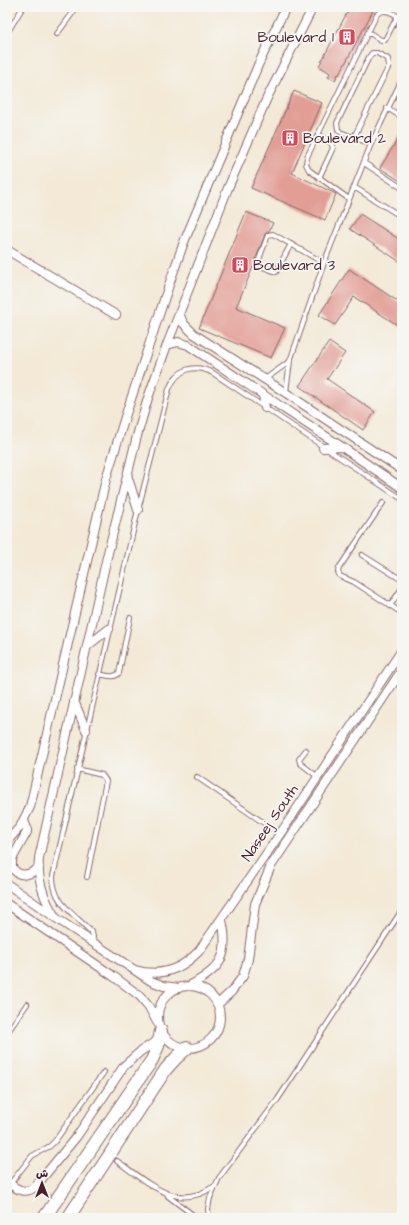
<svg xmlns="http://www.w3.org/2000/svg" width="409" height="1225" font-family="'Architects Daughter','Playpen Sans Arabic',sans-serif">
  <rect width="100%" height="100%" fill="#f6f6f2"/>
  <filter id="ink" filterUnits="userSpaceOnUse"><feTurbulence type="fractalNoise" baseFrequency=".025" numOctaves="2"/><feDisplacementMap in="SourceGraphic" scale="8" xChannelSelector="R" yChannelSelector="G"/><feConvolveMatrix kernelMatrix="1 2 1 2 8 2 1 2 1" color-interpolation-filters="sRGB"/></filter>
  <filter id="wash" filterUnits="userSpaceOnUse"><feTurbulence type="fractalNoise" baseFrequency=".012" numOctaves="4" result="noise"/><feDisplacementMap in="SourceGraphic" scale="16" xChannelSelector="R" yChannelSelector="G"/><feGaussianBlur stdDeviation="0.9" result="paint"/><feColorMatrix in="noise" values="0 0 0 0 0 0 0 0 0 0 0 0 0 0 0 0 0 1.4 0 .05"/><feComposite in="paint" operator="in"/></filter>
  <g filter="url(#wash)">
    <rect width="100%" height="100%" fill="#f3e9d6"/>
    <g id="blocks">
      <path fill="#e29d95" d="M350,7H375L339,75L338,74L335,80L328,77L330,73L319,66Z
        M294,91L322,103L292,173L336,194L325,220L251,188Z
        M402,132V182L380,168Z
        M246,212L273,223L269,231L265,234L255,261L254,265L236,307L285,328L271,358L199,328Z
        M360,214L402,241V263L350,229Z
        M349,269L402,304V328L354,297L335,325L319,315Z
        M329,342L345,353L327,379L375,412L363,430L299,386Z"/>
    </g>
  </g>
  <g filter="url(#ink)">
    <use href="#blocks" fill-opacity="0" stroke="#856667" stroke-width="1"/>
    <g fill="none" stroke-linecap="round" stroke-linejoin="round">
      <g stroke="#856667" stroke-width="6">
        <path id="lane" d="M368,32L381,40H385L397,17
          M7,33L23,7
          M57,34L77,7
          M387,108L402,117
          M318,134L331,143L333,148L319,178
          M354,137L389,66L388,59L377,53H372L369,57L337,123L338,129L340,132L371,144
          M364,163L402,188
          M354,187L402,217
          M349,199L309,170L306,164L307,157L377,14C386,7 394,14 402,19
          M291,244L276,272L258,265V262L268,235L273,234L324,263
          M265,379L289,362
          M286,392L290,361L324,263L371,144L402,79
          M383,503L339,568L338,572L340,576L354,582L402,613
          M362,555L402,580
          M390,606L402,588
          M99,674C105,675 114,679 119,673L130,618
          M306,750L299,759L300,763L318,777
          M77,769L102,775L106,781L87,877
          M197,777L280,834
          M92,941L93,937L92,933C75,913 53,905 53,876L138,510L169,389C177,369 194,363 213,373L402,499
          M7,1033L27,1004
          M117,1161C147,1182 176,1212 213,1187
          M10,1184L32,1156L50,1146L55,1141L104,1072
          M168,1196L197,1218
          M209,1218L208,1209L210,1198L219,1178L278,1099L402,910"/>
      </g>
      <g stroke="#856667" stroke-width="10">
        <path id="street" d="M7,250L116,315
          M179,313L183,323L194,334L286,393L402,470
          M167,345L178,342L188,345L342,447L402,488
          M263,395L265,408
          M323,448L342,447
          M128,478L138,510
          M87,646L109,629
          M74,701L86,730
          M24,821L27,828V832L12,859V867C19,879 31,875 39,867
          M7,841L20,827L30,807L106,479L125,417L172,276L184,242L259,63L286,7
          M7,884L56,918L151,981L164,986L179,988
          M7,904L113,976L140,996L149,1007L157,1022
          M56,918C44,900 37,880 39,858L107,557L137,436L148,398L167,345L228,188L267,98L313,7
          M135,970C159,977 181,970 199,951L280,834L402,650
          M158 1017a31 31 0 1 1 62 0a31 31 0 1 1-62 0Z
          M189,986C221,969 230,956 222,920
          M218,1004L232,991L243,976L248,959L255,904L271,866L402,670
          M7,1182C17,1189 24,1195 35,1187L77,1136L124,1066L141,1051L160,1039"/>
      </g>
      <g stroke="#856667" stroke-width="14">
        <path id="secondary" d="M44,1218L152,1060L158,1046L161,1031
          M68,1218L166,1069L176,1058L187,1048"/>
      </g>
      <use href="#lane" stroke="#fff" stroke-width="4"/>
      <use href="#street" stroke="#fff" stroke-width="8"/>
      <use href="#secondary" stroke="#fff" stroke-width="12"/>
    </g>
  </g>
  <defs>
    <g id="building-square" transform="scale(0.9)"><rect x="-9" y="-9" width="18" height="18" rx="4" fill="#d1495b" stroke="#f6f6f2"/><path d="M-4-6H4V6H1V3H-1V6H-4ZM-2.5-4.3h1.7v1.8h-1.7ZM.8-4.3h1.7v1.8H.8ZM-2.5-1h1.7V.8h-1.7ZM.8-1h1.7V.8H.8Z" fill="#fff"/></g>
  </defs>
  <g fill-rule="evenodd">
    <use href="#building-square" x="347" y="37"/>
    <use href="#building-square" x="290" y="138"/>
    <use href="#building-square" x="240" y="265"/>
  </g>
  <g text-anchor="middle" dominant-baseline="central" stroke-width="3.5" stroke-linejoin="round" paint-order="stroke">
    <g font-size="15" fill="#4a1f2b" stroke="#f6f6f2" text-anchor="start">
      <text x="334" y="37" text-anchor="end">Boulevard 1</text>
      <text x="303" y="138">Boulevard 2</text>
      <text x="253" y="265">Boulevard 3</text>
    </g>
    <g font-size="15" fill="#4a1f2b" stroke="#f6f6f2">
      <text transform="translate(270 823) rotate(-56)">Naseej South</text>
    </g>
  </g>
  <rect width="409" height="1225" fill="none" stroke="#f6f6f2" stroke-width="24"/>
  <g transform="translate(42 1183)" stroke="#f6f6f2" stroke-width="3" paint-order="stroke">
  <path d="M0-3L7 15L0 10L-7 15Z" fill="#4a1f2b"/>
  <text y="-6" font-size="11" font-weight="bold" text-anchor="middle" fill="#4a1f2b">ش</text>
  </g>
</svg>
